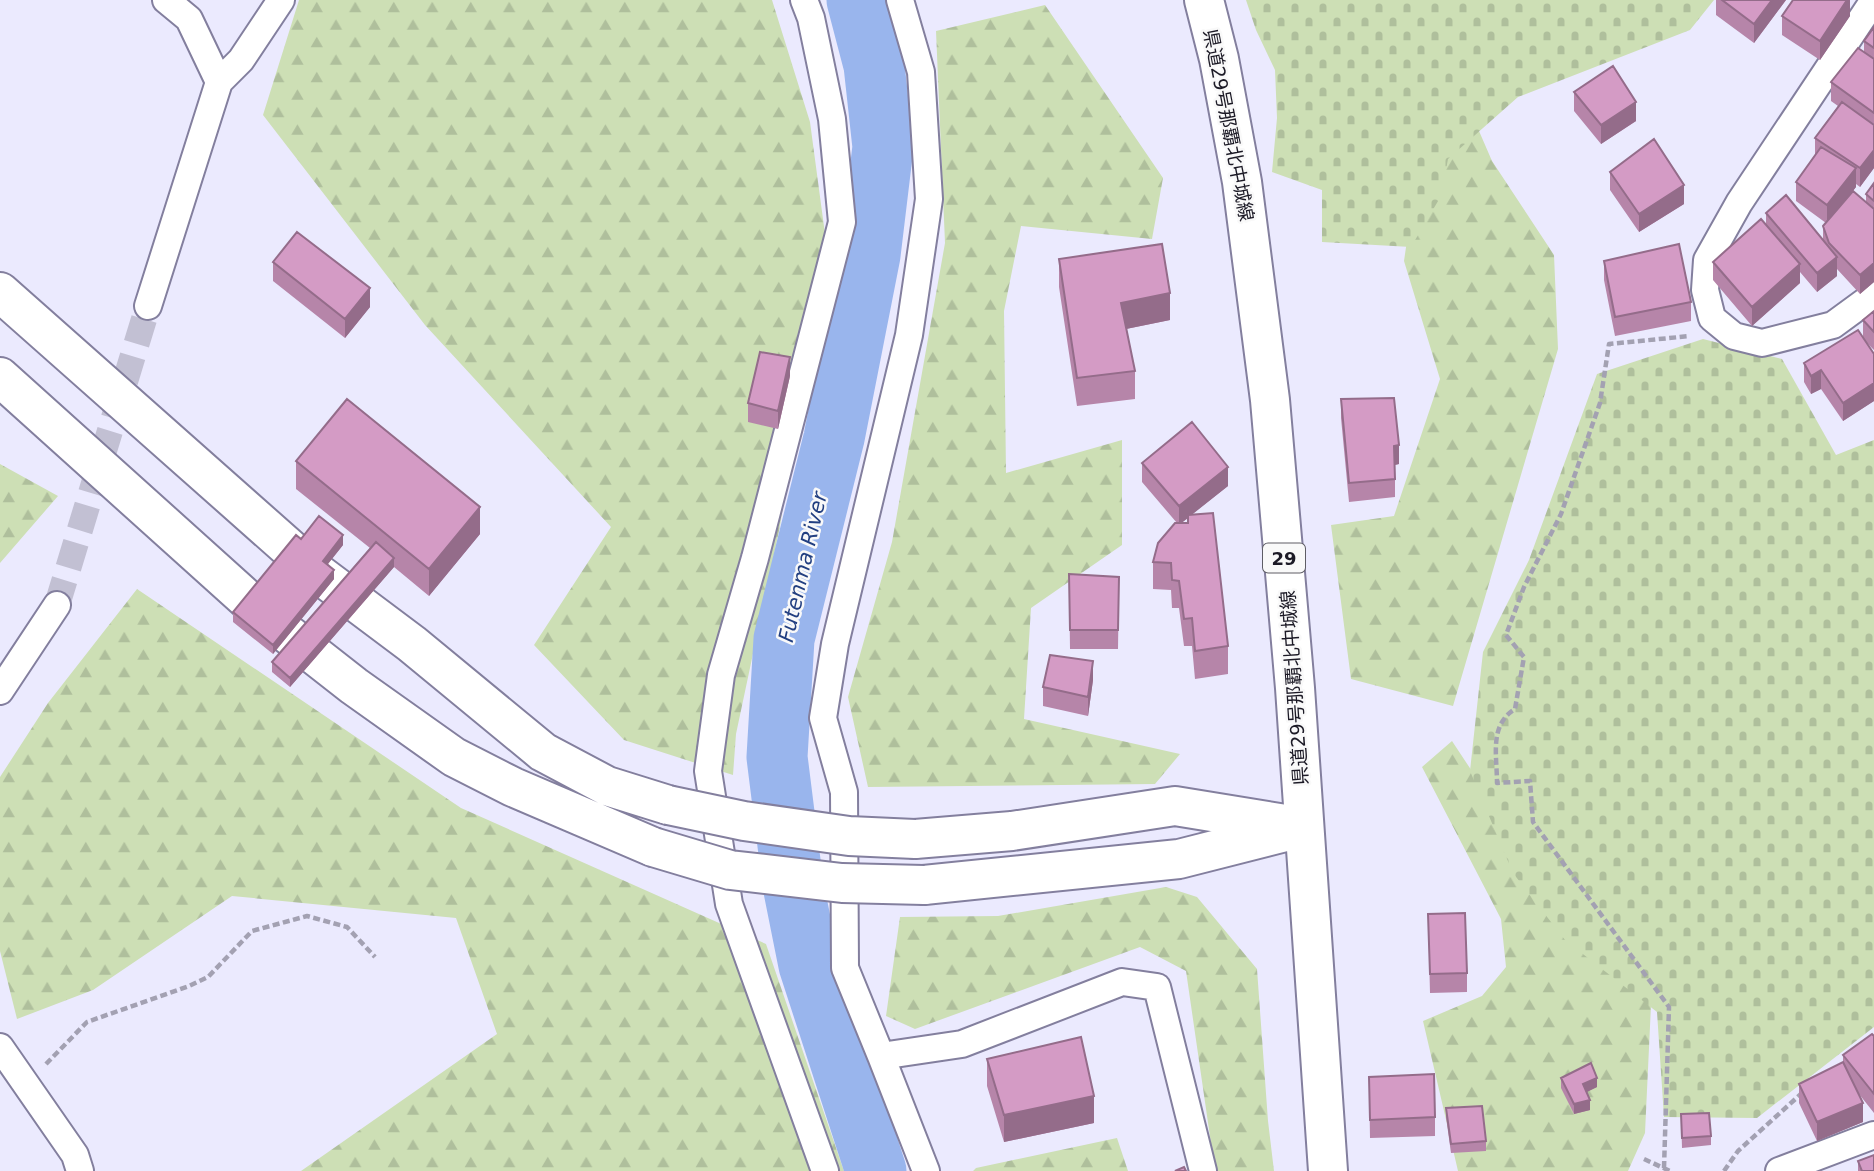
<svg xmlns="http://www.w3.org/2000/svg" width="1874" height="1171" font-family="'DejaVu Sans','Noto Sans JP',sans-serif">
  <defs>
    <pattern id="forest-firs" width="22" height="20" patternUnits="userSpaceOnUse" patternTransform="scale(1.75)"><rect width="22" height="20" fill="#cddfb5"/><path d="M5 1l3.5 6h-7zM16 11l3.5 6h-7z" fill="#afbf9c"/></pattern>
    <pattern id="cemetery-stones" width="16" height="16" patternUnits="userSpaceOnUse" patternTransform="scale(1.75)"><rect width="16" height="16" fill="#cddfb5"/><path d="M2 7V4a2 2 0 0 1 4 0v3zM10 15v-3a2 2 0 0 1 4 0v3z" fill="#afbf9c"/></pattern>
  </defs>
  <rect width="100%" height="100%" fill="#ebeafe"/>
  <path fill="url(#forest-firs)" d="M299,0H772L810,122L825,234L780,526L736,734L733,775L624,740L534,645L611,527L425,325L263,115Z
    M1045,5L1163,178L1152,239L1021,226L1004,311L1006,473L1122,440V545L1031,608L1024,719L1180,754L1155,784L868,787L848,697L892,542L945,243L936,31Z
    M1437,34L1492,161L1554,255L1558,349L1453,706L1351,679L1331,525L1394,516L1440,379L1404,261Z
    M0,464L58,496L0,563Z
    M137,589L461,808L766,944L844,1171H301L497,1034L456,918L232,896L93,990L17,1019L0,951V777L48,703Z
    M1452,741L1538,871L1654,941L1645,1133L1628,1171H1458L1423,1021L1482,996L1506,967L1501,919L1422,767Z
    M1166,887L1197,897L1257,969L1268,1121L1274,1171H1217L1214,1164L1186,971L1140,947L915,1029L886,1016L900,917L998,916Z
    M1117,1138L1128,1171H973L976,1168Z"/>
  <path fill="url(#cemetery-stones)" d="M1246,0H1714L1690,30L1518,97L1448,159L1441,196L1411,247L1322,242V190L1272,172L1277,118L1275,70L1256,30Z
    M1703,339L1782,359L1836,455L1874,440V1027L1757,1118L1664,1117L1657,1012L1565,940L1513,873L1470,771L1483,652L1529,560L1597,374Z"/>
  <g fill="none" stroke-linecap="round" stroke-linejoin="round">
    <path stroke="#99b5ed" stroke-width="61" d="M857,0L874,65L883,147L870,255L834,438L784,639L777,757L793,885L809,965L876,1171"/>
    <path stroke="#c2c0d3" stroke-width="26" stroke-dasharray="26 13" stroke-linecap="butt" d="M57,605L148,306"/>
    <g stroke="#837f9e" stroke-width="30">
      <path id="street" d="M804,0L811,18L832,119L842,222L755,558L721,675L708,771L729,904L825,1171
        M1874,0L1739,203L1707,260L1705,290L1712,318L1734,336L1762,343L1833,325L1874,295
        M219,82L241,60L281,0
        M148,306L219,82L189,19L166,0
        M0,691L57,605
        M0,1047L75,1155L80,1171
        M881,1056L845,968L844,792L823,718L835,644L909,335L929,199L921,72L900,0
        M926,1171L881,1056L962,1044L1122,982L1157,987L1203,1171
        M1779,1171L1874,1135"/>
    </g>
    <g stroke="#837f9e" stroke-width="42">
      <path id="primary" d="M1204,0L1219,59L1242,182L1270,400L1295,688L1328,1171"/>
    </g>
    <g stroke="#837f9e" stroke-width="42">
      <path id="highway" d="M0,292L316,572L412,644L543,752L607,786L668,805
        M0,377L271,621L354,686L454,757L513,787L653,847
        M915,839L1012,831L1175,806L1304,827
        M924,885L1179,859L1289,831"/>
    </g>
    <path stroke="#a3a1b2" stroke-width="4.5" stroke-dasharray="7 3.5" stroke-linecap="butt" d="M46,1064L87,1022L189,986L208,977L252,931L307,916L347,927L375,957
      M1644,1159L1670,1171
      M1664,1168L1669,1007L1533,822L1530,781L1497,783C1497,755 1489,725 1515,709L1524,657L1506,635L1524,587L1561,514L1600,403L1609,344L1690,336
      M1724,1171L1738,1151L1802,1093"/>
    <use href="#street" stroke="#fff" stroke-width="26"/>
    <use href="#primary" stroke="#fff" stroke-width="38"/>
    <use href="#highway" stroke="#fff" stroke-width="38"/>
    <g stroke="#837f9e" stroke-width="42" stroke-linecap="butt">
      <path id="highway-bridge" d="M668,805L744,821L849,836L915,839
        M653,847L730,870L842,883L924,885"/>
    </g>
    <use href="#highway-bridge" stroke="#fff" stroke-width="38"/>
  </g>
  <path fill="#b685a9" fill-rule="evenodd" d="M1716,0H1786L1754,43L1716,15Z
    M1850,0V16L1820,60L1782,35V16Z
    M1874,27V168L1860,187L1856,184V187L1848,197L1866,202V194L1874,183V282L1860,294L1837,269V276L1817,292L1800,272V283L1752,326L1713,280V262L1766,225V213L1823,241V226L1826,223L1796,201V182L1815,155V138L1838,106L1831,101V82L1864,52V41Z
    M1574,92L1636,121L1601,144L1574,111Z
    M1610,172L1684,204L1639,232L1610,190Z
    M1059,259L1170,320L1126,329L1135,371V399L1077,406L1059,287Z
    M1604,261L1691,302V321L1615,336L1604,280Z
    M273,262L370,307L345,338L273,281Z
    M1874,311V350L1865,341L1874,354V401L1843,421L1821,389L1811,394L1804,382V363L1863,338V320Z
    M790,376L778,429L748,422V403Z
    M1341,399L1399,464L1395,465V497L1349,502L1341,418Z
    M296,461L480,534L429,596L394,567L290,687L272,672V662L370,548L296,489Z
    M1142,463L1228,486L1192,514L1228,646V674L1195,679L1192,646H1184L1179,608H1172L1171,590L1153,589V562L1177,523L1142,482ZM1188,518V523H1181Z
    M301,539L343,545L328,564L334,579L273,654L233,622V612Z
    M1069,574L1119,577L1118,649H1070Z
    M1093,680L1088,716L1043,706V687Z
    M1428,914L1467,973V992L1430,993Z
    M1874,1036V1113L1859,1094L1863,1122L1817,1141L1799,1103V1084L1843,1062V1055Z
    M987,1059L1094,1123L1004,1142L987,1086Z
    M1369,1077L1435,1117V1136L1370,1138Z
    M1561,1078L1597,1087L1586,1092L1590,1110L1574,1114L1561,1088Z
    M1446,1108L1486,1141V1151L1451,1153L1446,1117Z
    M1681,1114L1711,1136V1145L1682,1148Z
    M1858,1161L1874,1171H1858Z"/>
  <path fill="#946c8a" d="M1772,0H1786L1754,43V24Z
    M1847,0H1850V16L1820,60V41Z
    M1636,102V121L1601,144V125Z
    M1874,150V168L1860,187V168Z
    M1856,168V187L1827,224V205Z
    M1684,185V204L1639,232V214Z
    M1837,257V276L1817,292V273Z
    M1874,263V282L1860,294V275Z
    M1800,264V283L1752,326V307Z
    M370,288V307L345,338V319Z
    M1170,293V320L1121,330V303Z
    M790,357V376L778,429V411Z
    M1821,370V389L1811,394V376Z
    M1874,383V401L1843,421V403Z
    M1399,445V464L1394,465V446Z
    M1228,467V486L1179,525V506Z
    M480,507V534L429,596V569Z
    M343,535V545L323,570V561Z
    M394,558V567L290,687V678Z
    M334,570V579L273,654V645Z
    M1093,661V680L1088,716V697Z
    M1597,1078V1087L1583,1094V1084Z
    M1094,1096V1123L1004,1142V1115Z
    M1590,1100V1110L1574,1114V1104Z
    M1863,1103V1122L1817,1141V1122Z"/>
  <path fill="#d49bc5" stroke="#946c8a" stroke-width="2" d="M1722,0H1772L1754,24Z
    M1793,0H1847L1820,41L1782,16Z
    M1874,27V48L1864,41Z
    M1858,48L1874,59V113L1831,82Z
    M1613,66L1636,102L1601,125L1574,92Z
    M1842,102L1874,125V150L1860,168L1815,138Z
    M1654,139L1684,185L1639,214L1610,172Z
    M1821,147L1856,168L1827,205L1796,182Z
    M1874,183V201L1866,194Z
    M1853,191L1874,209V263L1860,275L1829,243L1823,226Z
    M1786,195L1837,257L1817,273L1766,213Z
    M1761,219L1800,264L1752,307L1713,262Z
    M297,232L370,288L345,319L273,262Z
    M1162,244L1170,293L1121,303L1135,371L1077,378L1059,259Z
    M1679,244L1691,302L1615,317L1604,261Z
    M1874,311V332L1863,320Z
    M1858,330L1874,354V383L1843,403L1821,370L1811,376L1804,363Z
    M760,352L790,357L778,411L748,403Z
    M1394,398L1399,445L1394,446L1395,479L1349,483L1341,399Z
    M347,399L480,507L429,569L296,461Z
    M1192,422L1228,467L1179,506L1142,463Z
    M1213,513L1228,646L1195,651L1192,618L1184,619L1179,581L1172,580L1171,563L1153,562L1158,543L1175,523H1188V515Z
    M319,516L343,535L323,561L334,570L273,645L233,612L296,535L301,539Z
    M376,542L394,558L290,678L272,662Z
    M1069,574L1119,577L1118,630H1070Z
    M1050,655L1093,661L1088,697L1043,687Z
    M1465,913L1467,973L1430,974L1428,914Z
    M1872,1034L1874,1036V1094L1843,1055Z
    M1081,1037L1094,1096L1004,1115L987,1059Z
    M1843,1062L1863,1103L1817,1122L1799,1084Z
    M1591,1063L1597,1078L1583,1084L1590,1100L1574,1104L1561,1078Z
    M1434,1074L1435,1117L1370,1120L1369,1077Z
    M1482,1106L1486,1141L1451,1144L1446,1108Z
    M1709,1113L1711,1136L1682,1138L1681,1114Z
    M1874,1155V1171H1862L1858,1161Z
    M1184,1167L1186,1171H1175Z"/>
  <g text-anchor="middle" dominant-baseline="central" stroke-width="5" stroke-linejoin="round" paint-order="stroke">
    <rect fill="#f9f9f9" stroke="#5e5d65" stroke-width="2" x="1263" y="543.5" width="42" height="29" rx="5"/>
    <g font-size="18" font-weight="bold" fill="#1c1a26">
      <text x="1284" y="558">29</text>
    </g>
    <g font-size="19" fill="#1c1a26" stroke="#f9f9f9">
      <text transform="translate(1229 125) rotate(79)">県道29号那覇北中城線</text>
      <text transform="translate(1294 688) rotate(-94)">県道29号那覇北中城線</text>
    </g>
    <g font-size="21" font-style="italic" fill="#223f81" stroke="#f9f9f9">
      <text transform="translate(803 567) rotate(-77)">Futenma River</text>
    </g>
  </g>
</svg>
